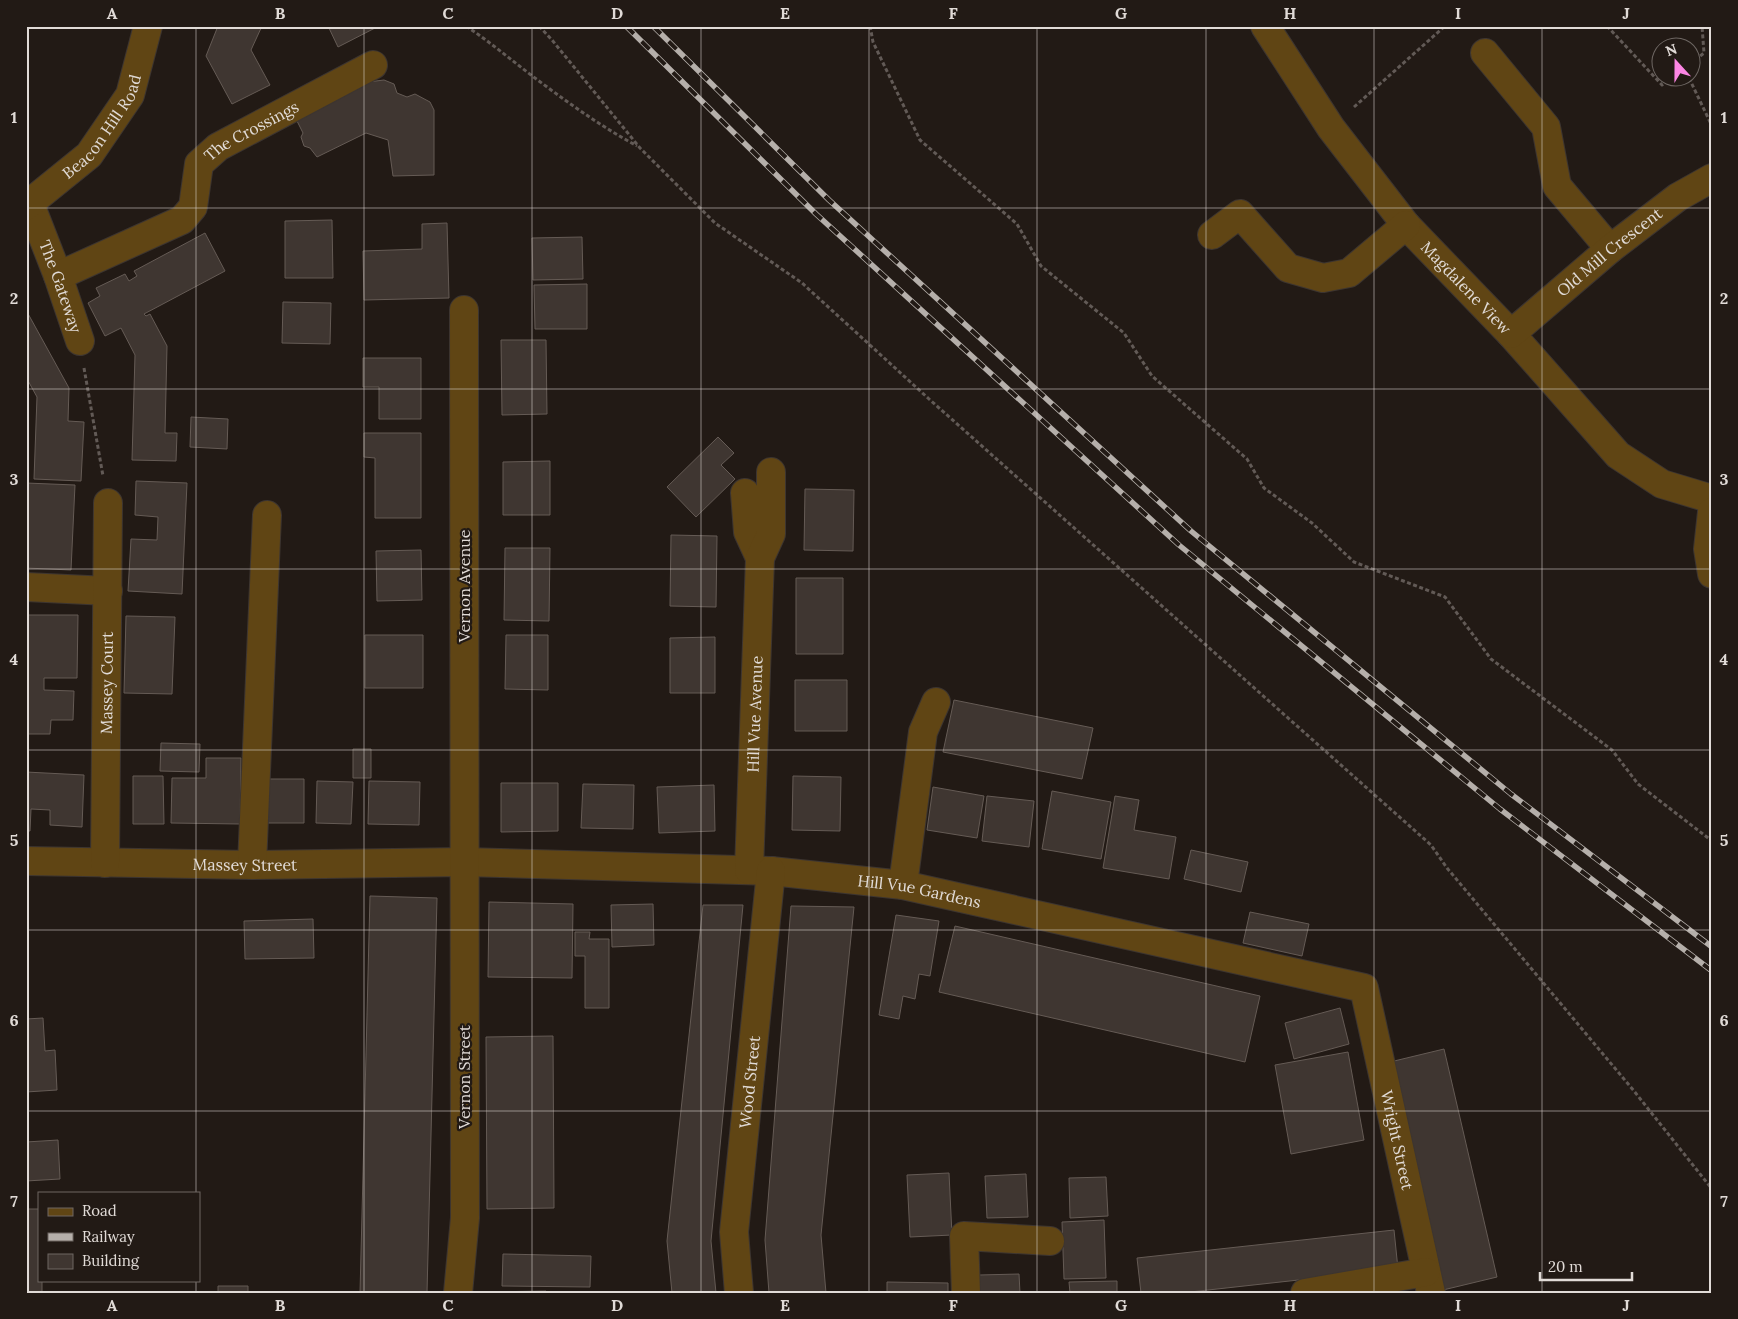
<svg xmlns="http://www.w3.org/2000/svg" width="1738" height="1319" font-family="Lora,serif">
  <rect width="100%" height="100%" fill="#221a15"/>
  <path fill="#3f3631" stroke="#655b55" d="M218,26H262L251,50L270,85L232,104L206,56Z
    M328,26H377V27L338,47Z
    M384,80L394,84L397,93L407,97L415,94L430,102L434,110V175L393,176L388,140L366,133L317,157L310,148L304,146L301,137L303,133L297,121L368,82Z
    M332,220L333,278H285V221Z
    M447,223L449,298L364,300L363,251L422,249V224Z
    M205,233L225,271L144,314L146,316L150,314L167,346L165,433H177L176,461L132,460L135,355L121,328L105,336L88,303L100,296L96,288L125,274L129,281L137,276L134,271Z
    M582,237L583,279L533,280L532,238Z
    M587,284V329H535L534,285Z
    M283,302L331,303L330,344L282,343Z
    M26,310L69,388L68,421L84,422L81,481L34,479L37,397L26,377Z
    M501,340H546L547,414L502,415Z
    M363,358H421V419H379V387H363Z
    M191,417L228,419L227,449L190,447Z
    M364,433H421V518H375V458L364,457Z
    M718,437L734,453L721,465L735,479L696,517L667,487Z
    M550,461V515H503V462Z
    M136,481L187,483L182,594L128,591L131,539L157,540L158,517L135,515Z
    M26,483L75,485L71,570L26,568Z
    M805,489L854,490L853,551L804,550Z
    M671,535L717,536L716,607L670,606Z
    M505,548H550L549,621L504,620Z
    M421,550L422,600L377,601L376,551Z
    M796,578H843V654H796Z
    M26,615H78L77,678H44V690L74,691L73,720H51L50,734H26Z
    M126,616L175,617L172,694L124,693Z
    M365,635H423V688H365Z
    M506,635H548V690L505,689Z
    M715,637V693H670V638Z
    M795,680H847V731H795Z
    M954,700L1093,728L1082,779L943,752Z
    M161,743L200,744L199,772L160,771Z
    M353,749H371V778H353Z
    M206,758H241L240,824L171,823L172,778H206Z
    M26,772L84,775L82,827L50,825V810L31,809L30,831H26Z
    M133,776H163L164,824H133Z
    M793,776L841,777L840,831L792,830Z
    M265,779H304V823H265Z
    M317,781L353,782L351,824L316,823Z
    M369,781L420,782L419,825L368,824Z
    M501,783H558V831L501,832Z
    M583,784L634,785L633,829L581,828Z
    M714,785L715,831L659,833L657,787Z
    M933,787L984,796L977,838L927,830Z
    M1052,791L1111,802L1101,859L1042,849Z
    M987,796L1034,801L1029,847L982,841Z
    M1115,796L1139,800L1134,830L1176,837L1169,879L1103,868Z
    M1191,850L1248,862L1241,892L1184,879Z
    M370,896L437,898L427,1293H360Z
    M489,902L573,904L572,978L488,977Z
    M653,904L654,945L612,947L611,905Z
    M703,905H743L711,1241L716,1293H672L667,1241Z
    M791,906L854,907L821,1235L826,1293H769L765,1240Z
    M1250,912L1309,924L1302,956L1243,943Z
    M896,915L939,921L930,976L919,974L915,999L903,996L899,1019L879,1015Z
    M313,919L314,958L245,959L244,921Z
    M955,926L1260,996L1245,1062L939,992Z
    M575,932H590L589,939H609V1008H585V956H575Z
    M1340,1008L1349,1044L1294,1059L1285,1023Z
    M43,1018L45,1051L55,1050L57,1090L26,1092V1019Z
    M553,1036L554,1208L487,1209L486,1037Z
    M1444,1049L1497,1277L1443,1290L1390,1062Z
    M1348,1052L1364,1140L1291,1154L1275,1065Z
    M58,1140L60,1179L26,1181V1142Z
    M949,1173L952,1235L910,1237L907,1175Z
    M1026,1174L1028,1217L987,1218L985,1176Z
    M1106,1177L1108,1216L1070,1218L1069,1178Z
    M26,1209H39V1280H42V1293H26Z
    M1104,1220L1106,1278L1064,1279L1062,1222Z
    M1394,1230L1398,1269L1181,1293H1141L1137,1258Z
    M503,1254L591,1256L590,1287L502,1286Z
    M1019,1274L1020,1293H979V1275Z
    M1117,1281V1293H1070L1069,1282Z
    M887,1282L948,1283V1293H887Z
    M218,1286H248V1293H218Z
    M546,1291V1293H484V1292Z"/>
  <g fill="none" stroke-linecap="round" stroke-linejoin="round">
    <g stroke="#3d3530" stroke-width="30">
      <g id="minor">
        <path id="s1" d="M1265,26L1331,128L1406,225L1511,334L1618,455L1662,484L1712,499"/>
        <path d="M1485,53L1546,127L1557,186L1610,249"/>
        <path id="s2" d="M30,204L58,276L80,341"/>
        <path id="s3" d="M26,206L89,155L130,95L148,26"/>
        <path d="M1212,235L1240,214L1288,268L1323,278L1349,273L1406,225"/>
        <path id="s4" d="M58,276L182,220L193,207L199,164L218,147L373,65"/>
        <path id="s5" d="M1511,334L1610,249L1678,197L1712,178"/>
        <path d="M745,493L748,532L760,558"/>
        <path d="M1712,512L1708,549L1712,574"/>
        <path d="M26,587L108,591"/>
        <path id="s6" d="M26,861L252,865L464,862L771,871L903,885L1364,988L1431,1293"/>
        <path id="s7" d="M105,863L108,503"/>
        <path d="M252,865L267,515"/>
        <path id="s8" d="M749,870L760,558L771,534V472"/>
        <path d="M903,885L923,732L936,702"/>
        <path d="M458,1293L465,1218L464,310"/>
        <path id="s9" d="M739,1293L734,1232L771,871"/>
        <path d="M966,1293L964,1236L1050,1241"/>
        <path d="M1305,1293L1426,1272"/>
      </g>
    </g>
    <path stroke="#625a56" stroke-width="3" stroke-dasharray="4 2.5" stroke-linecap="butt" d="M466,26C493,44 517,65 543,84C574,107 604,128 637,146
      M539,26L552,40L640,148L715,223L802,283L929,399L1431,845L1447,868L1634,1091L1712,1189
      M870,26L873,42L920,140L1017,224L1041,266L1124,333L1152,376L1247,459L1264,488L1312,523L1354,562L1445,597L1491,659L1612,750L1638,784L1712,841
      M1607,26L1662,85L1673,78
      M1690,64L1704,53L1702,26
      M1689,78L1712,126
      M1354,107L1445,26
      M84,368L103,476"/>
    <use href="#minor" stroke="#604514" stroke-width="28"/>
    <g stroke="#b5afaa" stroke-width="5.5">
      <path id="rail" d="M626,26L816,214L1179,545L1500,809L1712,971
        M653,26L829,200L1191,531L1511,794L1712,947"/>
    </g>
    <use href="#rail" stroke="#221a15" stroke-width="4" stroke-dasharray="11" stroke-linecap="butt"/>
  </g>
  <path fill="none" stroke="#e1dbd7" stroke-width="1" stroke-opacity="0.55" d="M196,26V1193M364,26V1293M532,26V1293M701,26V1293M869,26V1293M1037,26V1293M1206,26V1293M1374,26V1293M1542,26V1293M26,208H1712M26,389H1712M26,569H1712M26,750H1712M26,930H1712M26,1111H1712M196,1280V1293"/>
  <g text-anchor="middle" dominant-baseline="central" stroke-width="4.5" stroke-linejoin="round" paint-order="stroke">
    <g font-size="16" fill="#e1dbd7" stroke="#221a15">
      <text stroke="none"><textPath href="#s3" startOffset="112">Beacon Hill Road</textPath></text>
      <text stroke="none"><textPath href="#s4" startOffset="259">The Crossings</textPath></text>
      <text stroke="none"><textPath href="#s5" startOffset="128">Old Mill Crescent</textPath></text>
      <text stroke="none"><textPath href="#s2" startOffset="88">The Gateway</textPath></text>
      <text stroke="none"><textPath href="#s1" startOffset="331">Magdalene View</textPath></text>
      <text transform="translate(464 586) rotate(-90)">Vernon Avenue</text>
      <text stroke="none"><textPath href="#s7" startOffset="180">Massey Court</textPath></text>
      <text stroke="none"><textPath href="#s8" startOffset="156">Hill Vue Avenue</textPath></text>
      <text stroke="none"><textPath href="#s6" startOffset="219">Massey Street</textPath></text>
      <text stroke="none"><textPath href="#s6" startOffset="895">Hill Vue Gardens</textPath></text>
      <text transform="translate(464 1077) rotate(-90)">Vernon Street</text>
      <text stroke="none"><textPath href="#s9" startOffset="212">Wood Street</textPath></text>
      <text stroke="none"><textPath href="#s6" startOffset="1506">Wright Street</textPath></text>
    </g>
  </g>
  <rect width="1738" height="1319" fill="none" stroke="#221a15" stroke-width="55"/>
  <rect x="38" y="1192" width="162" height="90" fill="#221a15" stroke="#6e6763"/>
  <rect x="48" y="1208" width="25" height="8" fill="#604514" stroke="#6e6763"/>
  <text x="82" y="1216" font-size="15" fill="#e1dbd7">Road</text>
  <rect x="48" y="1233" width="25" height="8" fill="#b5afaa" stroke="#6e6763"/>
  <text x="82" y="1242" font-size="15" fill="#e1dbd7">Railway</text>
  <rect x="48" y="1254" width="25" height="15" fill="#3f3631" stroke="#6e6763"/>
  <text x="82" y="1266" font-size="15" fill="#e1dbd7">Building</text>
  <g transform="translate(1676 62) rotate(339)"><circle r="24" fill="#221a15" stroke="#6e6763"/>
  <path d="M0-4L9 19L0 12L-9 19Z" fill="#fc86e4"/>
  <text y="-8" font-size="14" font-weight="bold" text-anchor="middle" fill="#e1dbd7">N</text>
  </g>
  <path d="M1540 1272v8h92v-8" fill="none" stroke="#e1dbd7" stroke-width="2.5"/>
  <text x="1548" y="1272" font-size="15" fill="#e1dbd7" stroke="#221a15" stroke-width="4" paint-order="stroke">20 m</text>
  <rect x="28" y="28" width="1682" height="1264" fill="none" stroke="#e1dbd7" stroke-width="2"/>
  <g font-size="16" text-anchor="middle" font-weight="bold" fill="#e1dbd7">
    <text x="112" y="19">A</text>
    <text x="280" y="19">B</text>
    <text x="448" y="19">C</text>
    <text x="617" y="19">D</text>
    <text x="785" y="19">E</text>
    <text x="953" y="19">F</text>
    <text x="1121" y="19">G</text>
    <text x="1290" y="19">H</text>
    <text x="1458" y="19">I</text>
    <text x="1626" y="19">J</text>
    <text x="14" y="123">1</text>
    <text x="1724" y="123">1</text>
    <text x="14" y="304">2</text>
    <text x="1724" y="304">2</text>
    <text x="14" y="485">3</text>
    <text x="1724" y="485">3</text>
    <text x="14" y="665">4</text>
    <text x="1724" y="665">4</text>
    <text x="14" y="846">5</text>
    <text x="1724" y="846">5</text>
    <text x="14" y="1026">6</text>
    <text x="1724" y="1026">6</text>
    <text x="14" y="1207">7</text>
    <text x="1724" y="1207">7</text>
    <text x="112" y="1311">A</text>
    <text x="280" y="1311">B</text>
    <text x="448" y="1311">C</text>
    <text x="617" y="1311">D</text>
    <text x="785" y="1311">E</text>
    <text x="953" y="1311">F</text>
    <text x="1121" y="1311">G</text>
    <text x="1290" y="1311">H</text>
    <text x="1458" y="1311">I</text>
    <text x="1626" y="1311">J</text>
  </g>
</svg>
